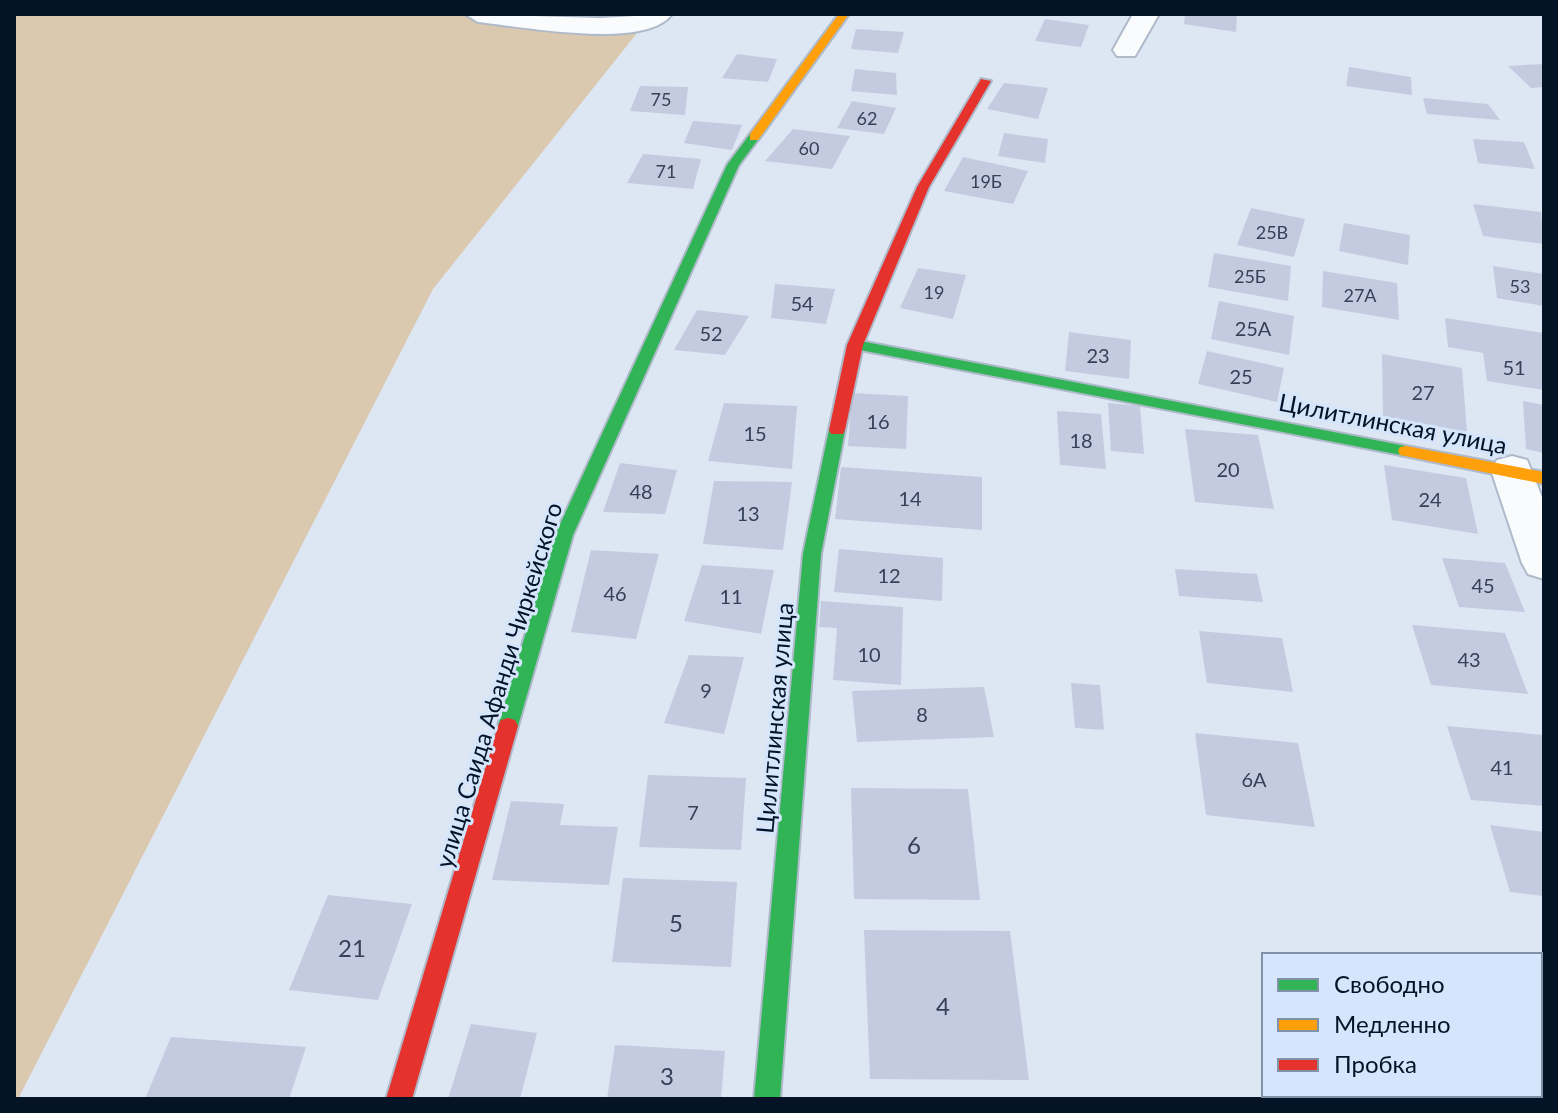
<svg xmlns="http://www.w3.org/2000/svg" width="1558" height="1113" font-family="Lato,sans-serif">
  <rect width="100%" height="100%" fill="#dde6f3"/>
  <path fill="#dac8af" d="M14,14H425L645,23L433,289L18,1099H14Z"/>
  <path fill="#c4cbe1" d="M1185,14H1237L1236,32L1184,24Z
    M1045,19L1089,25L1081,47L1035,41Z
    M856,29L904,32L898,53L851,49Z
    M737,54L777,59L768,82L722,78Z
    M1544,64V87L1531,88L1508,66Z
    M1349,67L1411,77L1412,95L1346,86Z
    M855,69L896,73L897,95L851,91Z
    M1004,83L1048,88L1038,119L987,109Z
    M640,86L688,87L685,115L630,111Z
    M1423,98L1488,104L1500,120L1427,114Z
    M852,101L896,108L884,134L837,128Z
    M693,121L742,125L732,150L684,143Z
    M793,129L850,136L832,169L765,161Z
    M1004,133L1048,139L1045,163L998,156Z
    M1473,139L1524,142L1535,169L1478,163Z
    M643,154L701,159L693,189L627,183Z
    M963,157L1028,171L1013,204L944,191Z
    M1473,204L1541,212L1544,244L1483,236Z
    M1251,208L1305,219L1294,257L1237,245Z
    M1344,223L1410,235L1408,265L1339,251Z
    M1214,253L1291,266L1288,301L1208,287Z
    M1493,266L1544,274V306L1497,298Z
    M918,268L966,275L953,319L900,308Z
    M1323,271L1397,283L1399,320L1322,307Z
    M775,284L835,289L826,324L771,318Z
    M1219,301L1294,316L1289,355L1211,339Z
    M697,310L749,316L725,355L674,350Z
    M1445,318L1544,333V390L1487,381L1483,353L1448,347Z
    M1069,332L1131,340L1129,379L1065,371Z
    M1207,351L1284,368L1277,402L1198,384Z
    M1382,354L1462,368L1467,432L1383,416Z
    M852,393L908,396L906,449L848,446Z
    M1523,401L1544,405V453L1526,449Z
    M724,403L797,406L792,469L708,461Z
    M1108,403L1140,406L1144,454L1111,451Z
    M1057,411L1101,414L1106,469L1060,465Z
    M1185,429L1258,435L1274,509L1195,502Z
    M620,463L677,470L665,514L603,512Z
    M1384,465L1466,478L1478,534L1392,520Z
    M841,467L982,477V530L835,519Z
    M714,481L792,482L783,550L703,544Z
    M839,549L943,558L942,601L834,592Z
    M591,550L659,554L636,639L571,632Z
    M1442,558L1505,563L1525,612L1459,607Z
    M702,565L774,570L761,634L684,621Z
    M1175,569L1257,574L1263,602L1179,596Z
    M821,601L903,607L901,685L833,680L837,628L819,627Z
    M1412,625L1505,633L1528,694L1431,685Z
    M1199,631L1282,638L1293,692L1207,683Z
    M689,655L744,657L724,734L664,723Z
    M1071,683L1100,685L1104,730L1075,728Z
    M984,687L994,737L857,742L852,691Z
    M1447,726L1544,735V806L1471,800Z
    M1195,733L1298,743L1315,827L1206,815Z
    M648,775L746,778L741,850L639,847Z
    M851,788L968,789L980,900L854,899Z
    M511,801L564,804L560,825L618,827L609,885L492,880Z
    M1490,825L1544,832V896L1510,892Z
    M623,878L737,882L731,967L612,962Z
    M328,895L412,904L378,1000L289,990Z
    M864,930L1010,931L1029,1080L870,1079Z
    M1540,956H1544V1077H1540Z
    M471,1024L537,1033L520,1099H448Z
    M171,1037L306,1047L289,1099H145Z
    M615,1045L725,1051L721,1099H607Z
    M1377,1095H1499L1500,1099H1378Z"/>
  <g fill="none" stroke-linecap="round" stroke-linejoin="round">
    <g stroke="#aebaca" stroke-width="4">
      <path id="street" d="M465,14L599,18L672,14C646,51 518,26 478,22Z
        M1133,14H1159L1135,56H1117L1113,50Z
        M1512,456L1527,460L1544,502V579L1528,574L1522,563L1491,470L1497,460Z"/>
    </g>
    <g stroke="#aebaca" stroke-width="4">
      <path id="fast" d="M750,134L760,137L739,165L573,535L518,726L515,732L508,734L501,732L498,726L555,535L727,165Z
        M855,340L1406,446L1414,451L1406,456L850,348L847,345Z
        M837,425L845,430L821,554L780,1099H754L803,554L829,430Z"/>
    </g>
    <g stroke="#aebaca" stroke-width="4">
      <path id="slow" d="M839,14H849L758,140H750V134Z
        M1406,446L1544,472V484L1400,455L1398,451L1400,447Z"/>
    </g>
    <g stroke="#aebaca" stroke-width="4">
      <path id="jam" d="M981,79L991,81L929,187L863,345L845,430L843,434H831L829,430L847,345L917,187Z
        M508,718L515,720L518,726L412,1099H386L498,726L501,720Z"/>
    </g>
    <use href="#street" fill="#fafbfd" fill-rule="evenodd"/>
    <use href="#fast" fill="#30b455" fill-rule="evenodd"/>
    <use href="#slow" fill="#ff9f0a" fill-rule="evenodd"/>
    <use href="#jam" fill="#e5322d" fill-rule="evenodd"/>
  </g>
  <g text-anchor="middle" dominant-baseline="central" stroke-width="6" stroke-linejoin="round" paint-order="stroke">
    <g font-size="18" fill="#354156">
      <text x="661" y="99">75</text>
      <text x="867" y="118">62</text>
      <text x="809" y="148">60</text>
      <text x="666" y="171">71</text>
      <text x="986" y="181">19Б</text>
      <text x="1272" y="232">25В</text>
      <text x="1250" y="276">25Б</text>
      <text x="1520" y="286">53</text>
      <text x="934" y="292">19</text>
      <text x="1360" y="295">27А</text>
    </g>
    <g font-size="20" fill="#354156">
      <text x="802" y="303">54</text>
      <text x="1253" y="328">25А</text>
      <text x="711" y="333">52</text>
      <text x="1098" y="355">23</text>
      <text x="1514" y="367">51</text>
      <text x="1241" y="376">25</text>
      <text x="1423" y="392">27</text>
      <text x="878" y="421">16</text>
      <text x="755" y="433">15</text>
      <text x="1081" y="440">18</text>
      <text x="1228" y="469">20</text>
      <text x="641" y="491">48</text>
      <text x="910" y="498">14</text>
      <text x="1430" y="499">24</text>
      <text x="748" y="513">13</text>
      <text x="889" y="575">12</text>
      <text x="1483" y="585">45</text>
      <text x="615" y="593">46</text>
      <text x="731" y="596">11</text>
      <text x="869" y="654">10</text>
      <text x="1469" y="659">43</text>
      <text x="706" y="690">9</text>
      <text x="922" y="714">8</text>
      <text x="1502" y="767">41</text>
      <text x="1254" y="779">6А</text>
      <text x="693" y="812">7</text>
    </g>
    <g font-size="24" fill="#051327" stroke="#d4e5fc">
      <text transform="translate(1393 423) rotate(11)">Цилитлинская улица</text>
      <text transform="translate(498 685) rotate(-73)">улица Саида Афанди Чиркейского</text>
      <text transform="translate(774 718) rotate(-85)">Цилитлинская улица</text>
    </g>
    <g font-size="24" fill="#354156">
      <text x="914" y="844">6</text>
      <text x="676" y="922">5</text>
      <text x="352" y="947">21</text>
      <text x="943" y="1005">4</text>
      <text x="667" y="1075">3</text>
    </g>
  </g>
  <rect width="1558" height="1113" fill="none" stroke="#051327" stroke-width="32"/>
  <rect x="1262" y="953" width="280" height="144" fill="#d4e5fc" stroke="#8191a7" stroke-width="2"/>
  <rect x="1278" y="979" width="40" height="12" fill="#30b455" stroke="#8191a7" stroke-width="2"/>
  <text x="1334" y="993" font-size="24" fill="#051327">Свободно</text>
  <rect x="1278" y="1019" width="40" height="12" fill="#ff9f0a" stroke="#8191a7" stroke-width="2"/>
  <text x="1334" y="1033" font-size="24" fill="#051327">Медленно</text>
  <rect x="1278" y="1059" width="40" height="12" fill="#e5322d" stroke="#8191a7" stroke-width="2"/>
  <text x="1334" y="1073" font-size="24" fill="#051327">Пробка</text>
</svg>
